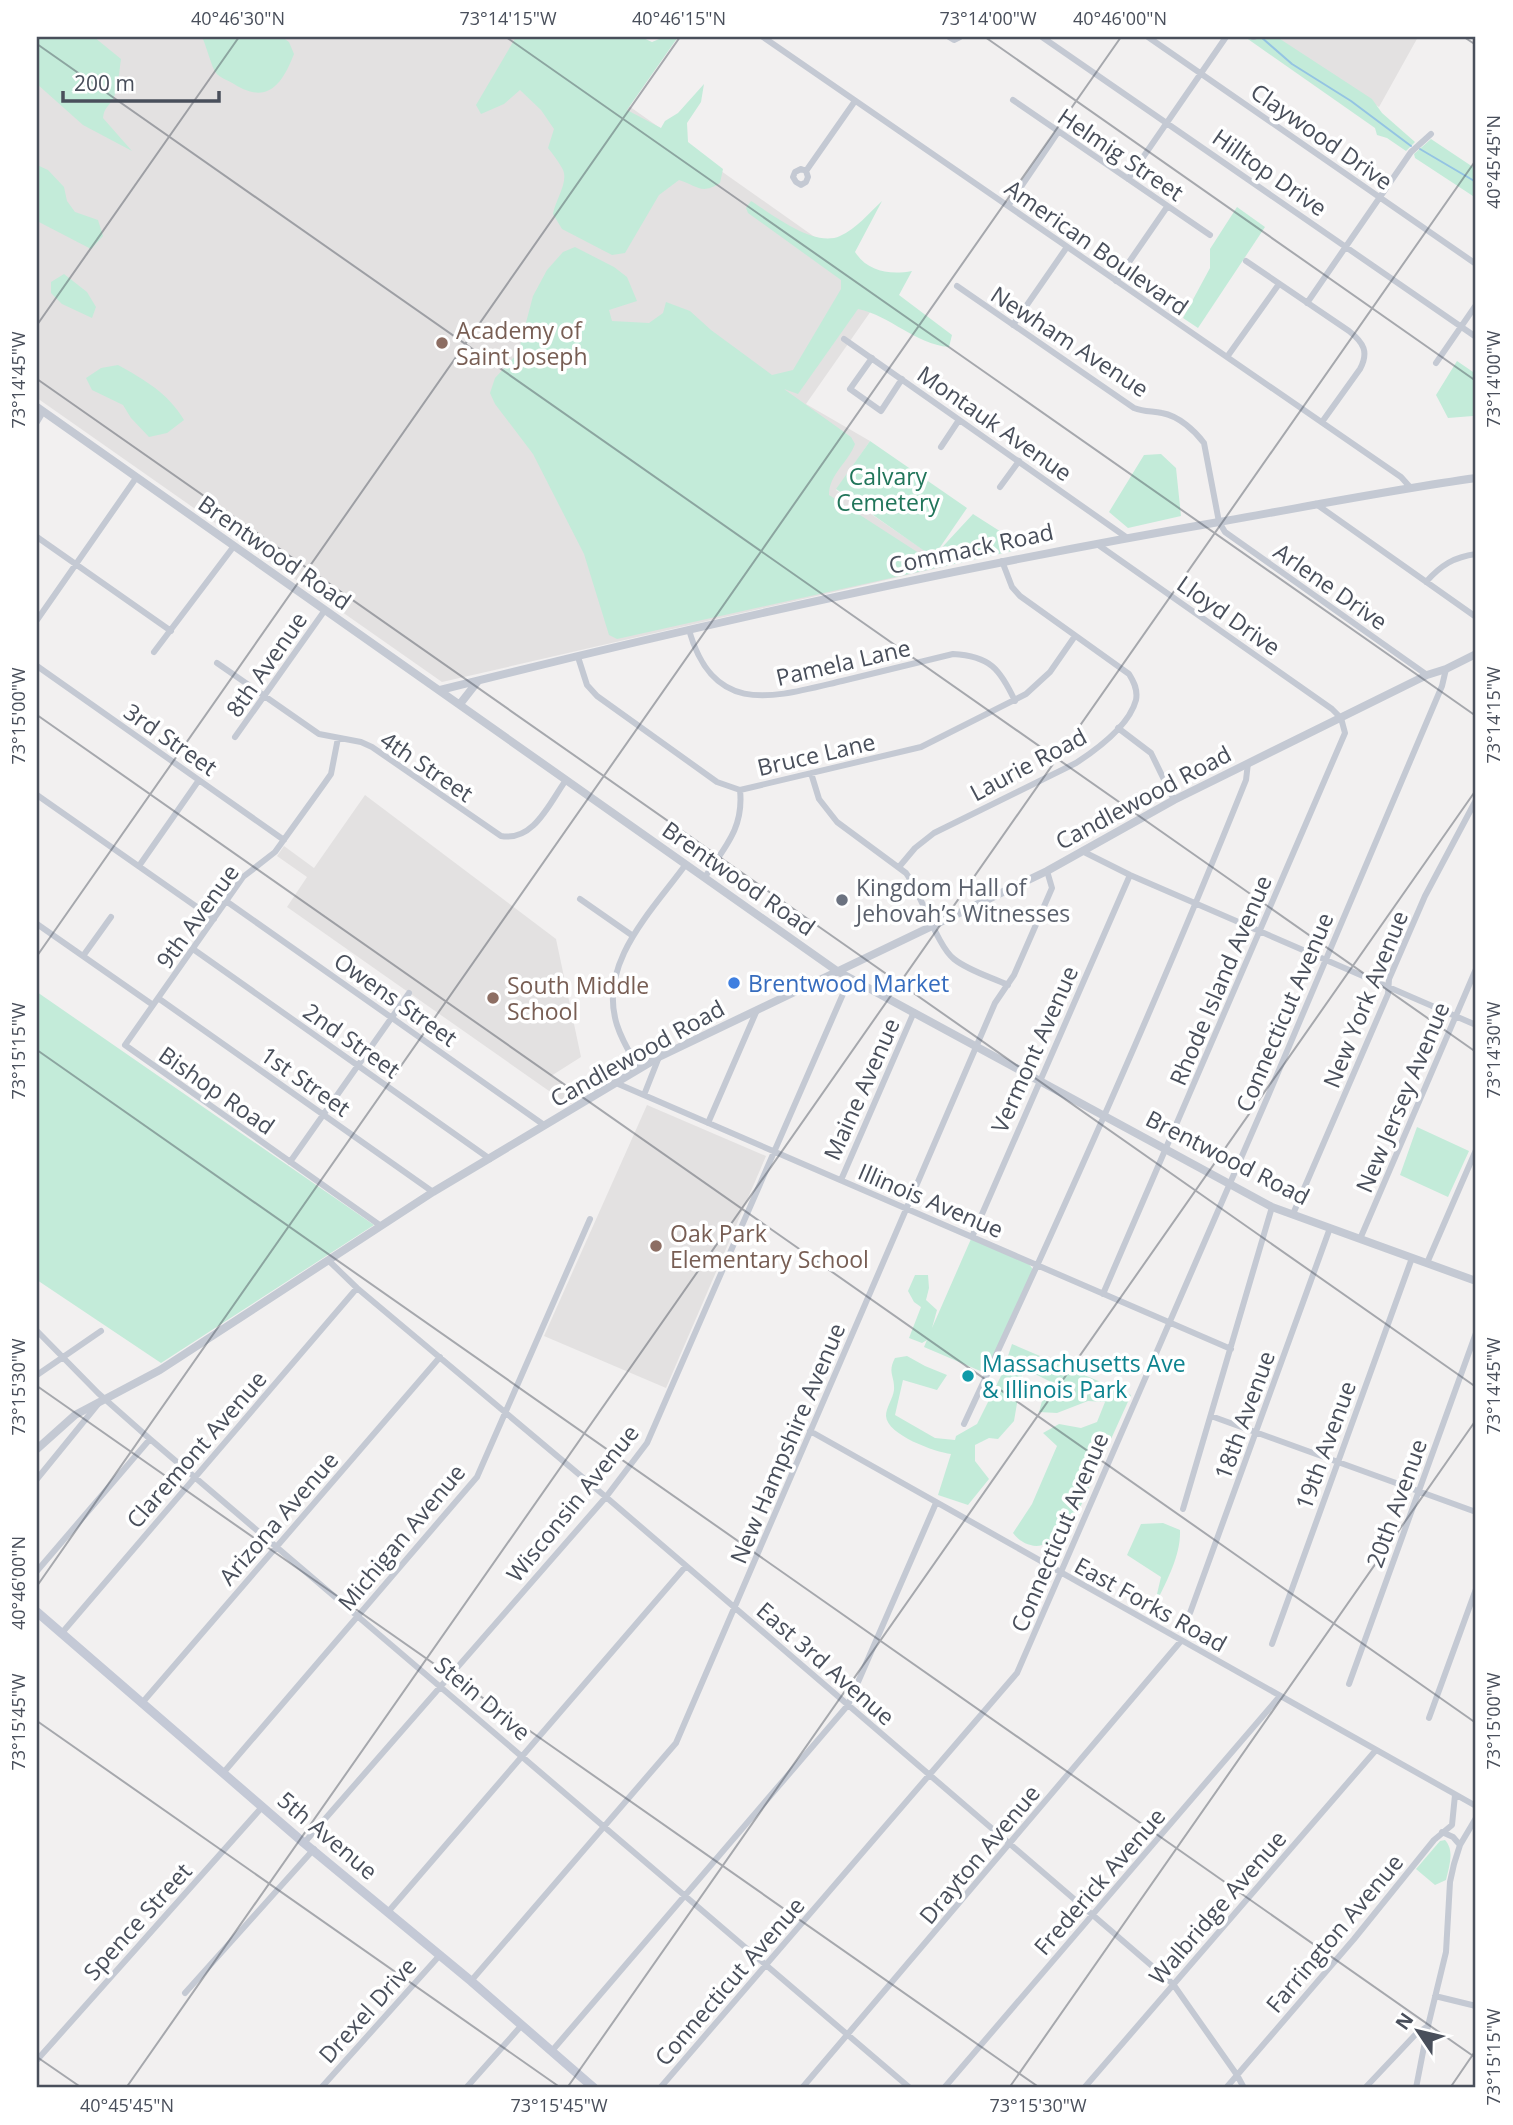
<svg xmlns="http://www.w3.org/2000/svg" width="1513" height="2125" font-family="'Open Sans',sans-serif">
  <rect width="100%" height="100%" fill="#f2f0f0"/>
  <path fill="#e3e1e1" d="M37,37H531L887,288L806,404L870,441L836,490L947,566L442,682L37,398Z
    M1273,37H1418L1379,107Z
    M365,795L556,939L581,1057L551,1076L582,1097L569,1105L287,907L307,877L277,856L284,846L314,868Z
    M647,1105L766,1156L666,1388L544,1336Z"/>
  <path fill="#c3ebd9" d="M37,37H94L121,59C119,71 119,87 113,99C108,107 104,108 103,118L132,151L83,125L37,84Z
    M202,37H282L289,42L294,54C282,85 267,105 234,84C229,81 219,77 216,73C212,68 206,45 202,37Z
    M516,37H641L652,42L664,37H678L627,110L661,128L665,121L678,113L704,84L701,102L687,123L688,142L723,169L720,183C701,195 698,186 679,180L659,195L625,253L612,255L562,229L553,214C555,200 570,181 562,168C558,161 553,154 548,148L554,129L541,110L520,90L504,104L481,114L476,105Z
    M1245,37H1277L1372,99L1382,113L1415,142L1406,151L1387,138L1377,135L1375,128Z
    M1431,139L1476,169V198L1415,158L1414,154Z
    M37,165L48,170L64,187L67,201L75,212L98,220L103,236L91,249L37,221Z
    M751,201C772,214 814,248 840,236C856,229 869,213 882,201L855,252C868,272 890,275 912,271L899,295L952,335L949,347C915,344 891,316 858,309L798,394L784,389L851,437L855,444C848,463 829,474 829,495L925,557L931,560L933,557L836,489L870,441L967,508L934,556L973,514L1026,548L617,639L609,635L584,554L533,454L495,404L490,393L495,378L518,353L533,296L547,270L563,252L575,247L614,267L627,277L637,301L609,310L612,321L649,323L663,313L666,302L690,311L711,330L772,375L793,370L841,289V280L748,213L746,208Z
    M1237,207L1265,227L1198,328L1183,318L1210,268V249Z
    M64,274L87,292L96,307L92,318L62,304L51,293V282Z
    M1457,361L1476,374V418L1473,416L1448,418L1436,395Z
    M118,365C145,380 168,393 184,420L167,433L149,437L131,418L123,405L92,390L86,378L101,368Z
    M1161,454L1176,468L1181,516L1128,528L1109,512L1144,455Z
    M37,992L374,1225L161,1363L37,1280Z
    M1417,1127L1469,1151L1448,1197L1400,1175Z
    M971,1239L1029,1264L1034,1271L985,1373L924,1347L927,1340L922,1343L909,1338L921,1307L914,1302L908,1291L915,1275H928L929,1288L926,1300L937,1310L932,1328Z
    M1012,1344L1131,1395L1068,1534L1058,1528C1055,1532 1051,1539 1048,1542C1036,1551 1020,1543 1013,1533L1032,1504L1057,1446L1043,1433L1059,1424L1081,1428L1097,1422L1105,1402L1088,1401L1057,1413L1039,1412L1042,1401L1055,1393L1049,1381L1023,1368L1014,1421L998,1439L989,1438L975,1445V1461L989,1479L968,1505L938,1495L951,1454C935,1452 887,1435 886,1416C886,1407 893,1399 894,1390C895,1376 887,1373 895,1358L907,1356L925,1366L947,1375L937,1390L903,1380L895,1415L935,1438L955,1440L956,1436L977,1424L1002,1374Z
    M1163,1523L1180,1530C1181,1554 1168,1578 1158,1599L1157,1594L1161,1577L1127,1555L1141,1524Z
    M1445,1840C1455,1851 1449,1866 1446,1880L1435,1885L1416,1869L1440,1841Z"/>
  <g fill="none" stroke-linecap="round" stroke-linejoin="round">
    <path stroke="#94c4e3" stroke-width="2" d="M1261,37L1292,64L1351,101L1411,146
      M1420,149L1476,182"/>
    <path stroke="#c4c9d3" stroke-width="6" d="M763,37L1401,477L1410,487
      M949,37L954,40L960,37
      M1042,37L1476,337
      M1148,37L1476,264
      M1253,37H1254
      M1013,100L1210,235
      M806,171L801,169L795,172L793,177L796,182L801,185L806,182L808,177L806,171L855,101
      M1128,179L1226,37
      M1008,206L1058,132
      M1246,261L1349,331C1364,343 1369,352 1360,369L1322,422
      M1116,281L1167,207
      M957,286L1134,408C1144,412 1152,411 1162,413C1179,416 1195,431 1204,443L1219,522L1225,532L1427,675
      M1307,303L1411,152L1431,134
      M1013,325L1067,247
      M844,339L1126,537
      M1227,357L1279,284
      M872,358L850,389L881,411L902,379
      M1436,363L1476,305
      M37,422L43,412
      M941,447L959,420
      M1000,487L1019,461
      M1316,504L1476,617
      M37,537L171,631
      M1097,544L1332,709L1341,718L1345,733L1103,1294
      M1426,582C1441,565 1454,557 1476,554
      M37,620L136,478
      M689,630C714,718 774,697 842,681C879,672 916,663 953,654C990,656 1000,669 1015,701
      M154,652L234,546
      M578,657L587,685L597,696L717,782L740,790L921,747L1026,694L1050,672L1075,636
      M217,663L319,734L361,742L372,747L501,836C534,842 550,802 566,780
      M37,666L284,840
      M1118,728L1151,753L1174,800
      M235,737L325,610
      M338,738L331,774L324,784L275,852L243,877L125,1045L381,1226
      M811,773L819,799L837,822L906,873C922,895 937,946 954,959C969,971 991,977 1008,985
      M37,795L214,919
      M1082,851L1130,875L1476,1025
      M139,866L199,780
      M899,867L915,848L934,833L1076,763C1096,750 1129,726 1136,700C1138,690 1134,682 1129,674L1020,596L1012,587L1002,561
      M705,877C725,847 744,828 740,790
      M580,899L633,936
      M226,901L544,1125
      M37,924L153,1005
      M193,949L490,1159
      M83,956L111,917
      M158,998L433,1192
      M639,1069C631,1055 622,1041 617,1025C597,963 653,910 686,864
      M616,1083L1231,1349
      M644,1095L659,1057
      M708,1123L757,1010
      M290,1162L409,993
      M841,1180L914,1012
      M1293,1214L1388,994L1389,979L1425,896L1476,800
      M972,1237L1130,875
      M1360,1239L1476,969
      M328,1260L357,1288L606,1497L1173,1984L1237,2075L1244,2088
      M1427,1263L1476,1150
      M37,1331L98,1393L150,1439L910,2088
      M37,1375L101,1331
      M1211,1416L1476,1512
      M964,1424C1063,1212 1159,997 1246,780L1248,763
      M810,1431L1476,1806
      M37,1479L98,1404
      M1183,1509L1272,1207
      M37,1571L150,1439
      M1190,1613L1330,1228
      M61,1634L357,1288
      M1272,1644L1412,1258
      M1349,1684L1476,1333
      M142,1703L440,1357
      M1429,1718L1476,1589
      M224,1772L477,1477L590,1219
      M1442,1832L1453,1837L1460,1845
      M304,1843L606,1497L647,1443L850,978
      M388,1912L686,1566
      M471,1981L676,1743L995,1003L1014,975L1052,888L1047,871
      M185,1993L314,1849
      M1435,1996L1476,2006
      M551,2052L848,1705L936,1503
      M37,2060L263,1806
      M321,2088L440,1955
      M466,2088L521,2026
      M660,2088L1017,1673L1268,1096L1442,686L1446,669
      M802,2088L1181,1641
      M944,2088L1280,1696
      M1084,2088L1376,1750
      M1226,2088L1354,1939L1434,1840L1452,1825L1455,1795
      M1365,2088L1415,2035L1428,2026
      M1416,2088L1428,2026L1446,1952L1450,1882L1454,1864L1460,1845L1476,1818"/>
    <path stroke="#c4c9d3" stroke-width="8" d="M37,407L837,971L1272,1207L1476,1281
      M440,690C698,625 957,567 1219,522C1305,507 1390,490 1476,478
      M460,704L478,681
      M37,1449L75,1415L160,1370L433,1192L659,1057L1047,871L1174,800L1427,675L1446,669L1476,654"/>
    <path stroke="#c4c9d6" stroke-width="9" d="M37,1612L304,1843L471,1981L594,2088"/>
  </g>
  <path fill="none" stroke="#494f5b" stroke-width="2" stroke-opacity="0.45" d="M506,37L1476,716M985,37L1476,381M1464,37L1476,45M37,44L1476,1052M37,325L239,37M37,379L1476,1387M37,715L1476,1723M37,956L680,37M37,1050L1476,2058M37,1386L1040,2088M37,1586L1121,37M37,1721L561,2088M37,2057L82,2088M126,2088L1476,160M567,2088L1476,790M1009,2088L1476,1420M1450,2088L1476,2050"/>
  <g fill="#8d6e63" stroke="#fff" stroke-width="2.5">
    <circle cx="442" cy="343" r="7"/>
    <circle cx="493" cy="998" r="7"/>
    <circle cx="656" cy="1246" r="7"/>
  </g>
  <circle fill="#6b7280" stroke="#fff" stroke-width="2.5" cx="842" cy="900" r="7"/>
  <circle fill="#3f7fe0" stroke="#fff" stroke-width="2.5" cx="734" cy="983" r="7"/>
  <circle fill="#0f9aa8" stroke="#fff" stroke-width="2.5" cx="968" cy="1376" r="7"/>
  <g text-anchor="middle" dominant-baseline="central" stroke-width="7" stroke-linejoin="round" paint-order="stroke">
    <g font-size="23" fill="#494f5b" stroke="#fff">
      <text transform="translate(1322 136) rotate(35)">Claywood Drive</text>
      <text transform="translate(1121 154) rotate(34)">Helmig Street</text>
      <text transform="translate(1270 172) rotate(35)">Hilltop Drive</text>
      <text transform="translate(1097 247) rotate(35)">American Boulevard</text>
      <text transform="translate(1070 341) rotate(33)">Newham Avenue</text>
      <text transform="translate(995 423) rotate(35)">Montauk Avenue</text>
      <text transform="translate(971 548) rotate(-12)">Commack Road</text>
      <text transform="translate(275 552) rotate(35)">Brentwood Road</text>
      <text transform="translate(1331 586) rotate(35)">Arlene Drive</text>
      <text transform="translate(1229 615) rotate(35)">Lloyd Drive</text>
      <text transform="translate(843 662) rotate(-13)">Pamela Lane</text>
      <text transform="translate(266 664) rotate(-55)">8th Avenue</text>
      <text transform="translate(171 739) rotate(35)">3rd Street</text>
      <text transform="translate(816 754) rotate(-13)">Bruce Lane</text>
      <text transform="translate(1028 764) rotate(-28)">Laurie Road</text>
      <text transform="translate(427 766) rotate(34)">4th Street</text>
      <text transform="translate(1143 797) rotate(-28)">Candlewood Road</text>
      <text transform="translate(739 878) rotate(35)">Brentwood Road</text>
      <text transform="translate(197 916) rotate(-54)">9th Avenue</text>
      <text transform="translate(1220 980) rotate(-67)">Rhode Island Avenue</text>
      <text transform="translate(396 999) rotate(35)">Owens Street</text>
      <text transform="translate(1365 999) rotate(-68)">New York Avenue</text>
      <text transform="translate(1284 1012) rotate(-67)">Connecticut Avenue</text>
      <text transform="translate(352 1040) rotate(35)">2nd Street</text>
      <text transform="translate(1034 1049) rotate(-66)">Vermont Avenue</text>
      <text transform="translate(637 1053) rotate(-29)">Candlewood Road</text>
      <text transform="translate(306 1081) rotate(35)">1st Street</text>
      <text transform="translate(861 1089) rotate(-66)">Maine Avenue</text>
      <text transform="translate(217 1090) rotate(35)">Bishop Road</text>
      <text transform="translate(1402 1097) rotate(-67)">New Jersey Avenue</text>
      <text transform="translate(1228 1157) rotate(27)">Brentwood Road</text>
      <text transform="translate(931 1200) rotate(23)">Illinois Avenue</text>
      <text transform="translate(1244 1415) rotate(-70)">18th Avenue</text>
      <text transform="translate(787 1443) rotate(-67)">New Hampshire Avenue</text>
      <text transform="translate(1325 1445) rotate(-70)">19th Avenue</text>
      <text transform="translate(196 1449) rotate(-49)">Claremont Avenue</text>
      <text transform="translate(572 1503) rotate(-51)">Wisconsin Avenue</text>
      <text transform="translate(1396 1503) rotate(-70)">20th Avenue</text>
      <text transform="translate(278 1518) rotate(-49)">Arizona Avenue</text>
      <text transform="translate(1059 1532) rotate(-67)">Connecticut Avenue</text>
      <text transform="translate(401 1537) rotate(-50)">Michigan Avenue</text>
      <text transform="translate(1151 1604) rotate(29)">East Forks Road</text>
      <text transform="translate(826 1663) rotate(41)">East 3rd Avenue</text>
      <text transform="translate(483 1698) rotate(40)">Stein Drive</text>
      <text transform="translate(328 1835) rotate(40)">5th Avenue</text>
      <text transform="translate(979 1854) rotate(-50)">Drayton Avenue</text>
      <text transform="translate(1099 1881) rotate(-49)">Frederick Avenue</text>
      <text transform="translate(1217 1907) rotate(-49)">Walbridge Avenue</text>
      <text transform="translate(137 1921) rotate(-48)">Spence Street</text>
      <text transform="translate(1334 1933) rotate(-50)">Farrington Avenue</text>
      <text transform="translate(729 1981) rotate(-49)">Connecticut Avenue</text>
      <text transform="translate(367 2010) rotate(-48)">Drexel Drive</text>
    </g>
    <g font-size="23" fill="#785e54" stroke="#fff" text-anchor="start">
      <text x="456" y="330">Academy of<tspan x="456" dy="26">Saint Joseph</tspan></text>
      <text x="507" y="985">South Middle<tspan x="507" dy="26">School</tspan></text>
      <text x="670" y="1233">Oak Park<tspan x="670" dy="26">Elementary School</tspan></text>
    </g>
    <g font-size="23" fill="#21755a" stroke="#fff">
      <text x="888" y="476">Calvary<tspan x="888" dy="26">Cemetery</tspan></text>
    </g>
    <g font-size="23" fill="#5b616d" stroke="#fff" text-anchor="start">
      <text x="856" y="887">Kingdom Hall of<tspan x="856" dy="26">Jehovah’s Witnesses</tspan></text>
    </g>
    <g font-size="23" fill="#366cbe" stroke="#fff" text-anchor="start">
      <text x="748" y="983">Brentwood Market</text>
    </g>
    <g font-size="23" fill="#0d838f" stroke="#fff" text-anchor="start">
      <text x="982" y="1363">Massachusetts Ave<tspan x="982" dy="26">&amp; Illinois Park</tspan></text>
    </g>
  </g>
  <rect width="1513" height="2125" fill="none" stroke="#ffffff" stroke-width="77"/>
  <g transform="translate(1418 2031) rotate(305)" stroke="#ffffff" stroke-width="5" paint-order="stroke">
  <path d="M0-5L12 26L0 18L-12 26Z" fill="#494f5b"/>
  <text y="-10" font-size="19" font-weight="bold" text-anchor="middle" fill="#494f5b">N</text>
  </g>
  <path d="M63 91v10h156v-10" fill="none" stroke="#494f5b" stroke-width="3.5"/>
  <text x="74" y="91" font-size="21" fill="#494f5b" stroke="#ffffff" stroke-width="5" paint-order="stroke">200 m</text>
  <rect x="38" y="38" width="1436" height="2048" fill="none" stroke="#494f5b" stroke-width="2.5"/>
  <g font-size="18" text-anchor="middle" fill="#494f5b">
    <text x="238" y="25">40°46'30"N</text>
    <text x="508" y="25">73°14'15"W</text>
    <text x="679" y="25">40°46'15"N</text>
    <text x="988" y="25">73°14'00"W</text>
    <text x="1120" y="25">40°46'00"N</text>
    <text transform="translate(1494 162) rotate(-90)" y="6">40°45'45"N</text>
    <text transform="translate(1494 379) rotate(-90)" y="6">73°14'00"W</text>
    <text transform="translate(19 380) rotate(-90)" y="6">73°14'45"W</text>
    <text transform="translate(1494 715) rotate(-90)" y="6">73°14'15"W</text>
    <text transform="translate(19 716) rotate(-90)" y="6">73°15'00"W</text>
    <text transform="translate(1494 1050) rotate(-90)" y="6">73°14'30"W</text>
    <text transform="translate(19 1051) rotate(-90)" y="6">73°15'15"W</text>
    <text transform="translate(1494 1386) rotate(-90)" y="6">73°14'45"W</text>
    <text transform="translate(19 1387) rotate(-90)" y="6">73°15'30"W</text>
    <text transform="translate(19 1583) rotate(-90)" y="6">40°46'00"N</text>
    <text transform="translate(1494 1721) rotate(-90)" y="6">73°15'00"W</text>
    <text transform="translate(19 1722) rotate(-90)" y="6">73°15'45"W</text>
    <text transform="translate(1494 2057) rotate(-90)" y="6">73°15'15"W</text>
    <text x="127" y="2112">40°45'45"N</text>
    <text x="559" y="2112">73°15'45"W</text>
    <text x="1038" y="2112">73°15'30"W</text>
  </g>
</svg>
